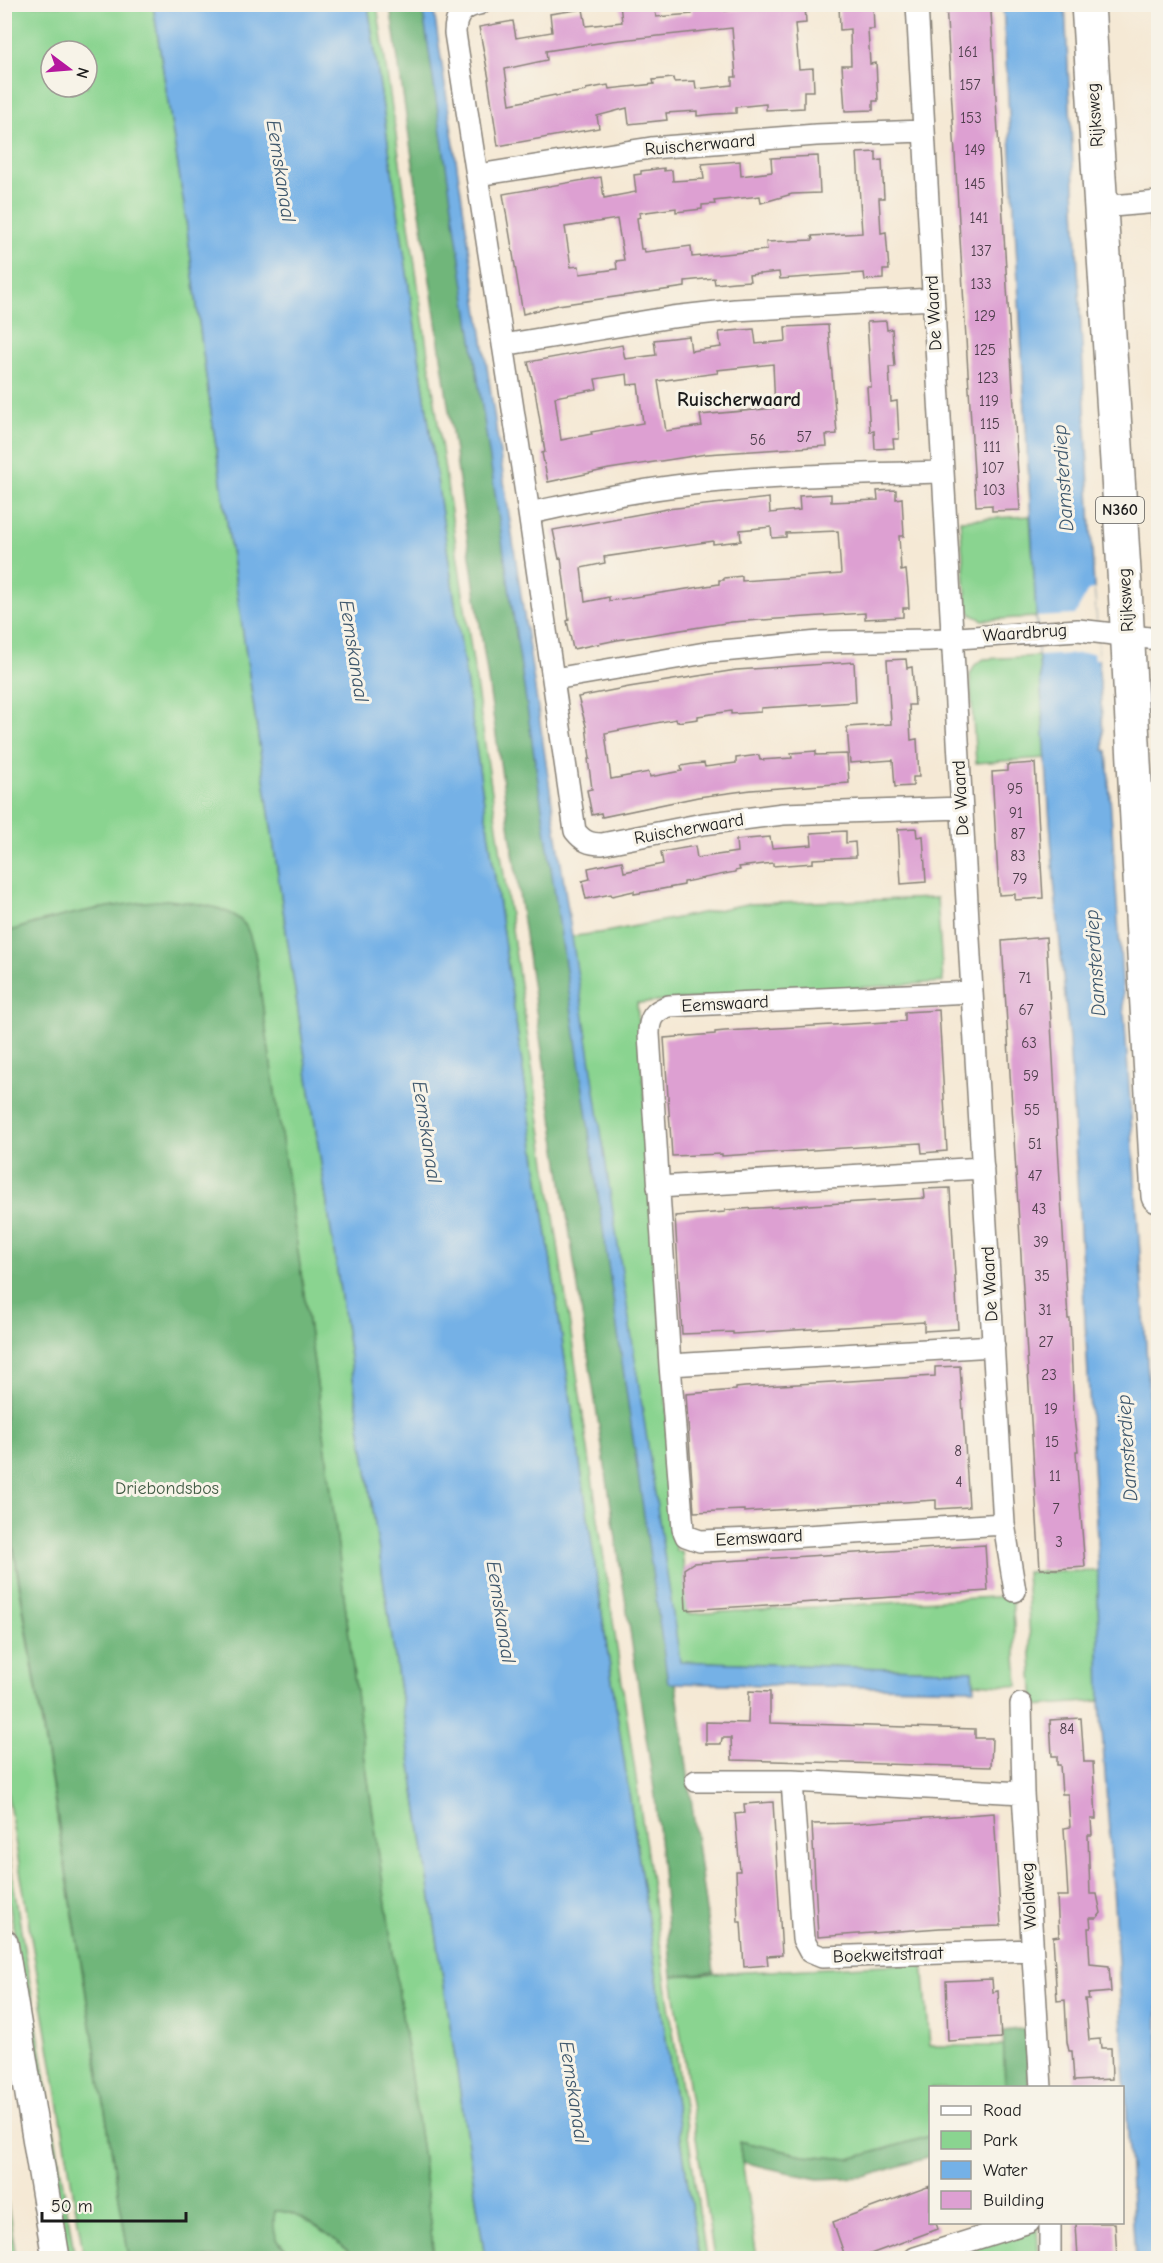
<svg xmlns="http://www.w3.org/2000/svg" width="1163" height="2263" font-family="'Comic Neue',sans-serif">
  <rect width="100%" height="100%" fill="#f7f3e8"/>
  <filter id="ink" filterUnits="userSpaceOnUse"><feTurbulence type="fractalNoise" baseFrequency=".0167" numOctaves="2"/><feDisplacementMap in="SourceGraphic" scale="12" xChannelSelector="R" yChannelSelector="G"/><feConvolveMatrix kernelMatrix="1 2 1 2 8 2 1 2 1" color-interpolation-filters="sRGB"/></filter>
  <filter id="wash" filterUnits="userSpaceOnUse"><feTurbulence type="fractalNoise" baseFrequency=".008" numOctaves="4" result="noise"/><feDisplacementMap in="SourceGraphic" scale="24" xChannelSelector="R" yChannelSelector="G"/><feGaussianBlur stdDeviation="1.35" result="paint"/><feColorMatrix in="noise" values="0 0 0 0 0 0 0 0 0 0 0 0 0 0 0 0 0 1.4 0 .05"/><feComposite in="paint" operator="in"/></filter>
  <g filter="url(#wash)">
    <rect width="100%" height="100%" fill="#f5e9d5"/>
    <path fill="#8ad490" stroke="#537856" stroke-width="1.5" fill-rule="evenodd" d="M4,5H153L184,205L207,384L287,937L485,2258H434L423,2160L360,1725L323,1426L255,953L245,925L168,900L95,909L34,923L5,933ZM51,51H87V87H51Z
      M368,5H377L706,2258H699L603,1621Z
      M1030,516L1037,617L983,620L972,615L967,606L960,520Z
      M1039,656L1046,758L976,763L970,675L975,665L984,659Z
      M937,898L943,982L637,1003L654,1210L676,1551H682L688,1614L1012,1596L1018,1686L974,1683L973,1671L669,1661L561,938L606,932L747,904Z
      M4,1493L129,2258H84L5,1779Z
      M1098,1571L1100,1701L1034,1706L1026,1572Z
      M4,1826L75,2258H69L5,1877Z
      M923,1963L930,2046H1004L1005,2087L930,2088V2136L850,2159L803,2155L739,2141L757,2258H714L672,1976Z
      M5,2188L16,2258H5Z
      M275,2211C300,2210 339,2240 355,2258H298L288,2252L276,2237L272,2226Z
      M1032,2227L1037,2229L1039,2258H942Z"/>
    <path fill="#6fb67a" stroke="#46694b" stroke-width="1.5" d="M390,5H426L672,1674L676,1684L714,1972L672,1976L655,1796L538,1024Z
      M168,900C191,903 230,905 245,925C250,932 252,945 255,953L323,1426L360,1725L423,2160L434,2258H355C339,2241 299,2209 275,2211C271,2235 278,2246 298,2258H129L5,1493L4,933C58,915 112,904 168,900Z
      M1026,2028L1029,2087H1005L1003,2031Z
      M930,2136V2157L864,2177L818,2179L742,2162L739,2141L803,2155L850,2159Z"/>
    <path fill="#74b1e6" stroke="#486681" stroke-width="1.5" d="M153,5H368L603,1621L699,2258H485L287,937L207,384L184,205Z
      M422,5H433L680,1661L973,1671L974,1689L668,1683L558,915Z
      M1003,5H1065L1094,589L1104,750L1107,751L1158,1529V2258H1135L1119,1976L1100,1701L1097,1538L1079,1212L1069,1039L1054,880L1037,632Z"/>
    <path fill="#f5e9d5" d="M1094,589L1099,659H1094L1093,653L1039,656L1037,617L1075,615L1088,590Z"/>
    <g id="blocks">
      <path fill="#dda0d2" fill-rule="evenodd" d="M620,4H654L656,17L692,14L691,4H725V11L763,7L762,4H805L806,23L795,24L799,69L813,68L814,91H804V108L766,110V104L736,107V113L716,114L697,116V111L666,113L667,120L629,124L627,108L597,116L599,128L498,146L488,79H489L479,27L513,21L516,38L552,32L550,14L583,9L586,26L622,22ZM732,28L736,77H732V85L696,89L695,81L674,82L673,78L653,80L654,84L609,89L608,85L586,89V91L556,96L555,95L510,104L505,69L547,60L546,51L612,41Z
        M839,4H873L874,29H868L870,64L876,63L878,101H873V110L845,111L842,65H851L850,29L840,30Z
        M946,4H989L991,12L1020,510L992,511V505L976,506Z
        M876,152V161L882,160L884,198H879L881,233L886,232L889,270H883V279L865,280L864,273L780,279L779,272L749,275L750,281L734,282L715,284L714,278L685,281V287L558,305L523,314L503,194L601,177L604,198L636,192L634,175L641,174V171L664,168V171L672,170L673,181L704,179L702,164L740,161L741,176L772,172L771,158L818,156L820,193L792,194L761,203L760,196L714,201L715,204L702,205V209L676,212V208L639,213L640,217L637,218L641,249H644L645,252L691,246L692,257L767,250L766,242L813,240L812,236L862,233L857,153ZM617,219L624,260L616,261L617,269L580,274L579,266L571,267L565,227Z
        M886,321L887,330L892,329L895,367H889L891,402L897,401L899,439H893L894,448L875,449L874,431L870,432L867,387H871L867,322Z
        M828,325L837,434L826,435L827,446L706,454L609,469L548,482L542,453L545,452L535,391L528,362L622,345L625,359L656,355L654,340L689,336L691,351L721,347L719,332L754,329L756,344L786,341L785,327ZM773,364L775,408L700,415L702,426L666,431L658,381L718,373L717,370ZM627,374L628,385L638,384L643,423L591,432L592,434L561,440L555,397L597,389L595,379Z
        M896,490V499L902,498L904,536H899L900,553L901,571L906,570L908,589L909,608H903V617L865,619V613L732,622L617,640L573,649L567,621L569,620L561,558L559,559L553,530L667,509L769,498L770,513L800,510L799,496L831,494V502L878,500L877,491ZM771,527L772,538L786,537V533L838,531L841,574L742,581V576L724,578V580H719V584L609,601V597L585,602L581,568L605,563L604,557L713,541V544L741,541L740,530Z
        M906,659L907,668L912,667L915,705H909L911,740L917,739L919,777H913V786L895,787L893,760L850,763L847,727L891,724L887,660Z
        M854,662L856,702L761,708V712L731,714V711L698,716V719L677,722L676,719L605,733L611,779L649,772L650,777L682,771L681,766L693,764L704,763L705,767L736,763V758L759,755L760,760L792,758L791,753L816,751V755L847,754L849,783L751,790L698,797L602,817L601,813L592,815L587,790L592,789L588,759H590L586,726L578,697L629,687L736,670Z
        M1035,763L1043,898L1015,900V894L999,895L992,772L1007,771V765Z
        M916,828L917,837L923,836L926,882L901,884L898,829Z
        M846,831V843L855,842L856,857L813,859V863L773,866V863L739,867L740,870L735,871V872L684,882V885L634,894V891L612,896L611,894L586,899L582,881L590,879L588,868L622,861L624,872L663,864L661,852L695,846L697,858L737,852L736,840L770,837L772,848L812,845L811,833Z
        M1046,937L1068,1319H1070L1074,1418L1078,1451H1076L1077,1468L1085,1567L1056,1569H1040L1002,941Z
        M939,1010L947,1151L922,1153L921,1143L722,1156V1154L672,1156L664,1038L715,1034V1032L725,1031L905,1021V1012Z
        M950,1188L958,1329L924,1331V1322L733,1334V1332L682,1334L675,1216L725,1212V1210L925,1198L924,1189Z
        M960,1366L969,1507L936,1509V1500L744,1512V1510L694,1512L686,1394L736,1390V1388L745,1387L935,1376V1367Z
        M985,1545L988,1591L686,1610L684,1569L693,1563Z
        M749,1691L770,1692V1723L975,1729V1738H992L991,1767L732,1760L731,1738H722L721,1744H706V1722L748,1723Z
        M1081,1718L1084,1762H1093L1096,1819H1091L1092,1835H1088L1090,1894H1097L1101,1913L1097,1918H1090L1091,1928H1088L1090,1964L1109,1966L1111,1992L1088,1994L1089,1999H1085L1089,2040L1100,2039L1101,2048H1111L1112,2079L1074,2081L1072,2051H1069L1067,2042L1065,2000L1057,2001L1053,1937L1059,1936L1057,1896H1068L1064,1828L1070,1827L1068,1794H1062L1060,1765H1057V1756H1052L1050,1720Z
        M773,1802L782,1955L767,1956L768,1965L744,1967L741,1922H738L736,1871H740L735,1814L745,1813L744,1804Z
        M994,1813L1001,1926L940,1928L818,1937L812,1824L858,1823Z
        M992,1979L993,1992L998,1991L1001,2038L948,2041L946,1981Z
        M930,2186V2223H936L938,2229L857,2259H846L833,2222Z
        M1076,2223H1115L1117,2259H1078Z"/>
    </g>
  </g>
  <g filter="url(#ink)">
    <use href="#blocks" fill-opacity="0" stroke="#888278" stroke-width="1.5"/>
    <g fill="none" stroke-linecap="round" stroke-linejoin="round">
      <g stroke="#888278" stroke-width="14">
        <path id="service" d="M1157,202L1158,231"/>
      </g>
      <g stroke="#888278" stroke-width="24">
        <path id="minor" d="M479,4C462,7 455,17 455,33L529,513L575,831C583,841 589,844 602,844L703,824L783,814L962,808
          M917,4L972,992L1004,1524L1015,1591
          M478,175L651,148L816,135L923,131
          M1101,207L1158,202
          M503,345L672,317L735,310L933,299
          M529,513C583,502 637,490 692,484C775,475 859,474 943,472
          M554,679L711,652L819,642L928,640L1078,630L1158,639
          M972,992L669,1006C654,1011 649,1018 649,1034L670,1365L683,1529L686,1536L700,1541L755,1539L1004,1524
          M658,1187L983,1168
          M670,1365L994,1346
          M1021,1704L1023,1793L1041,2088
          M696,1781H792L1023,1793
          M792,1781L803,1939L810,1952L822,1957L1032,1950
          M1050,2222V2258
          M915,2258L1029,2222"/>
      </g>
      <g stroke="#888278" stroke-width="30">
        <path id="tertiary" d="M4,1943L56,2258"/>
      </g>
      <g stroke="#888278" stroke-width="36">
        <path id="primary" d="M1088,4L1125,587L1144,955L1158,1196"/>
      </g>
      <use href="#service" stroke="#fff" stroke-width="10"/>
      <use href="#minor" stroke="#fff" stroke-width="21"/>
      <use href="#tertiary" stroke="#fff" stroke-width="27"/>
      <use href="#primary" stroke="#fff" stroke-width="33"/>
    </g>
  </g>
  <g text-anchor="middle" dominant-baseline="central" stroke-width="6" stroke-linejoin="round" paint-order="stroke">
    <g font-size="15" fill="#4c3d4a">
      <text x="968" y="52">161</text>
      <text x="970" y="85">157</text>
      <text x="971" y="118">153</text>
      <text x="975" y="150">149</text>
      <text x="975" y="184">145</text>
      <text x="979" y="218">141</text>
      <text x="981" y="251">137</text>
      <text x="981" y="284">133</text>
      <text x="985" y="316">129</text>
      <text x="985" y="350">125</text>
      <text x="988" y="378">123</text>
      <text x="989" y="401">119</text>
      <text x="990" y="424">115</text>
      <text x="804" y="437">57</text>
      <text x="758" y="440">56</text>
      <text x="992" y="447">111</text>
      <text x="993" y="468">107</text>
      <text x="994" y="490">103</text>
      <text x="1015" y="789">95</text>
      <text x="1016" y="813">91</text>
      <text x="1018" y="834">87</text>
      <text x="1018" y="856">83</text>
      <text x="1020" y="879">79</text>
      <text x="1025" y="978">71</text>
      <text x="1026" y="1010">67</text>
      <text x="1029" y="1043">63</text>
      <text x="1031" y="1076">59</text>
      <text x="1032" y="1110">55</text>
      <text x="1035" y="1144">51</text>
      <text x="1035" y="1176">47</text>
      <text x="1039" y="1209">43</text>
      <text x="1041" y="1242">39</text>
      <text x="1042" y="1276">35</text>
      <text x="1045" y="1310">31</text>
      <text x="1046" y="1342">27</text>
      <text x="1049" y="1375">23</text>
      <text x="1051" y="1409">19</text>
      <text x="1052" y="1442">15</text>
      <text x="958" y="1451">8</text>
      <text x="1055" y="1476">11</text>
      <text x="959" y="1482">4</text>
      <text x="1056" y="1509">7</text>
      <text x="1059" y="1542">3</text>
      <text x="1067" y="1729">84</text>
    </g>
    <rect fill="#f7f3e8" stroke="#5e5c59" stroke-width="1.5" x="1096" y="497" width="48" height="26" rx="4.5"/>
    <g font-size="16" font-weight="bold" fill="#1c1c1c">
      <text x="1120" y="510">N360</text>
    </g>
    <g font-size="18" fill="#1c1c1c" stroke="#f7f3e8">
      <text transform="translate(1095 115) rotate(-94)">Rijksweg</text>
      <text transform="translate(700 145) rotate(-5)">Ruischerwaard</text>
      <text transform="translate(934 313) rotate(-93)">De Waard</text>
      <text transform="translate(1126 600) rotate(-93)">Rijksweg</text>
      <text transform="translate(1025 633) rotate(-4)">Waardbrug</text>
      <text transform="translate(961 798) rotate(-93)">De Waard</text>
      <text transform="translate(689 829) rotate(-10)">Ruischerwaard</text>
      <text transform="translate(725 1004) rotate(-3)">Eemswaard</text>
      <text transform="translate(990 1284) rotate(-93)">De Waard</text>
      <text transform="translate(759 1538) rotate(-3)">Eemswaard</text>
      <text transform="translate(1029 1896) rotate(-93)">Woldweg</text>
      <text transform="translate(888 1955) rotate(-2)">Boekweitstraat</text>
    </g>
    <g font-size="18" fill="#425c45" stroke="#f7f3e8">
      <text x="167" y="1488">Driebondsbos</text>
    </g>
    <g font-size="20" font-style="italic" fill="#3f586d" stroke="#f7f3e8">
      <text transform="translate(281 171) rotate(81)">Eemskanaal</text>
      <text transform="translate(1063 478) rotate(-94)">Damsterdiep</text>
      <text transform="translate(354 651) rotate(81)">Eemskanaal</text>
      <text transform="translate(1095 963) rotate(-94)">Damsterdiep</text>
      <text transform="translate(427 1132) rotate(81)">Eemskanaal</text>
      <text transform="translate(1127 1448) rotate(-94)">Damsterdiep</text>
      <text transform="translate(501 1612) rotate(81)">Eemskanaal</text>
      <text transform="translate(574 2092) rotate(81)">Eemskanaal</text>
    </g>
    <g font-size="20" font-weight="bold" fill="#1c1c1c" stroke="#f7f3e8">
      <text x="739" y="399">Ruischerwaard</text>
    </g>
  </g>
  <rect width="1163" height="2263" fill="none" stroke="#f7f3e8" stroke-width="24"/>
  <rect x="929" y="2086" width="195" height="138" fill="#f7f3e8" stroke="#9f9d96" stroke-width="1.5"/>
  <rect x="941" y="2106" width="30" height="9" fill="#ffffff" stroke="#9f9d96" stroke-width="1.5"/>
  <text x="983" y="2116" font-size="18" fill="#1c1c1c">Road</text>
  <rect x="941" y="2131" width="30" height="18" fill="#8ad490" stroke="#9f9d96" stroke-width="1.5"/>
  <text x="983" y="2146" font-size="18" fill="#1c1c1c">Park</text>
  <rect x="941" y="2161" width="30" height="18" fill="#74b1e6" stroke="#9f9d96" stroke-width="1.5"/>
  <text x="983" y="2176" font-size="18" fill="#1c1c1c">Water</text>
  <rect x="941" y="2191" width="30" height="18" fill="#dda0d2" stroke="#9f9d96" stroke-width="1.5"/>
  <text x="983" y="2206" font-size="18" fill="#1c1c1c">Building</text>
  <g transform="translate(69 69) rotate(106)"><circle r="28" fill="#f7f3e8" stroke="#9f9d96" stroke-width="1.5"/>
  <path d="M0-4.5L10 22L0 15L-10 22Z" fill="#b5179e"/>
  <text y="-9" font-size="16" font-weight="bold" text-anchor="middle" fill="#1c1c1c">N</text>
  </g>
  <path d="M42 2212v9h144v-9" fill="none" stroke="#1c1c1c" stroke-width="3"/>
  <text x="51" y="2212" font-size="18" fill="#1c1c1c" stroke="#f7f3e8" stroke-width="4.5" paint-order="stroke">50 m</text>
</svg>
